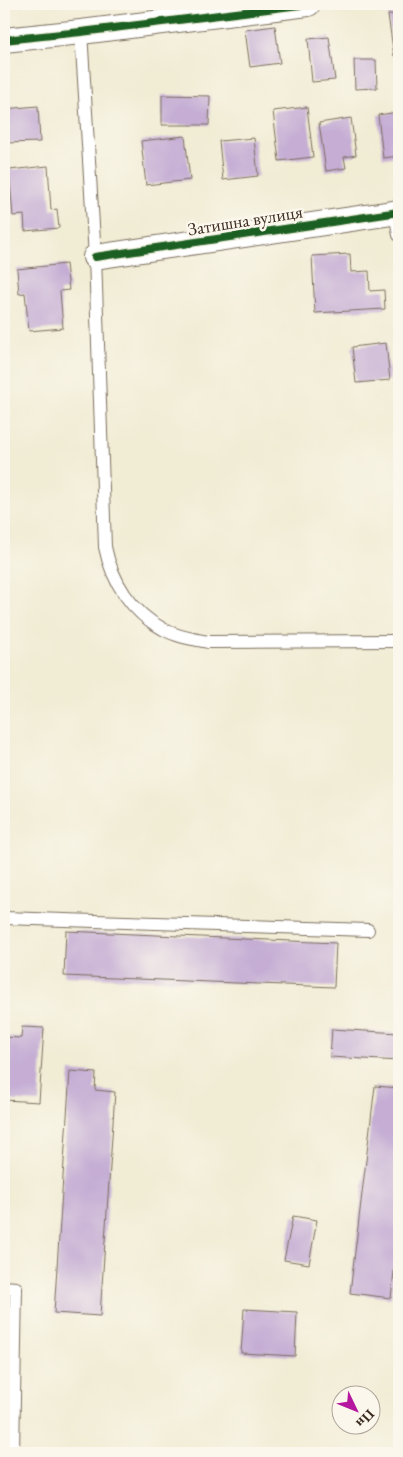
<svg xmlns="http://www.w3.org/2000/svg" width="403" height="1457" font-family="'EB Garamond',serif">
  <rect width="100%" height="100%" fill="#fbf7ec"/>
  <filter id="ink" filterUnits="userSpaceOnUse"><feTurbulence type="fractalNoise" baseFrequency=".02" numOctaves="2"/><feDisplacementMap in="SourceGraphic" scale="10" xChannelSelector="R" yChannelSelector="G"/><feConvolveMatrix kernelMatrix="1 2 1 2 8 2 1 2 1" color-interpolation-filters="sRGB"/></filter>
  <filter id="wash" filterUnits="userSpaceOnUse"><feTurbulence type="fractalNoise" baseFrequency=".0096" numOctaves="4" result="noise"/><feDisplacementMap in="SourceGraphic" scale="20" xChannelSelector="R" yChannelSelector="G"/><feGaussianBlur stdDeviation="1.12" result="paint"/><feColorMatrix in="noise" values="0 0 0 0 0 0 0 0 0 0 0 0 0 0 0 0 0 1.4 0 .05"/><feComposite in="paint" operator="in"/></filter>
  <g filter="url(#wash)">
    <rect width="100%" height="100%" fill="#f1ecd4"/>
    <g id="blocks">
      <path fill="#c5add4" d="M399,13V55L394,56L388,15Z
        M275,26L280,63L250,67L245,30Z
        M329,37L335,80L312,82L308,39Z
        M354,60H376L377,88L355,89Z
        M162,95L210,96L209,125H162Z
        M38,106L40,142L4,143V109Z
        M307,107L313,157L279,161L273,111Z
        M399,112V156L383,158L378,115Z
        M351,118L356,155L344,157L346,168L326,171L319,123Z
        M185,136L190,180L146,185L141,141Z
        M254,138L258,176L223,180L219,141Z
        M48,166L51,210L57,209L59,228L25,231L24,215L13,216L9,170Z
        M350,254L351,272L369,271L370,291L384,290L385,309L315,313L312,256Z
        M66,264L69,290L60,291L63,328L29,331L25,293L19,294L17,269Z
        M386,343L390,380L356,383L352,347Z
        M66,931L336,943L334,987L64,976Z
        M22,1027L44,1028L39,1102L4,1100V1037L21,1038Z
        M332,1029L399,1033V1061L330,1057Z
        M70,1071L96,1073L95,1090L115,1092L100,1316L54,1313Z
        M375,1086L399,1088V1228L391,1298L350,1293Z
        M293,1216L317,1220L309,1264L284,1260Z
        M244,1309L297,1312L295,1356L241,1353Z"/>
    </g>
  </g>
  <g filter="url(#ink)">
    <use href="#blocks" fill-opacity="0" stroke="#7b6e5e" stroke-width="1"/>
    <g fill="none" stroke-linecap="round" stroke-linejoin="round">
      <g stroke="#7b6e5e" stroke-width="14">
        <path id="service" d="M81,32L95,257L105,547C112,581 131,612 163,629C177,637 193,639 208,642L399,641
          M395,212L399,235
          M4,918L368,930
          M4,1287L16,1288L13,1453"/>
      </g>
      <g stroke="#7b6e5e" stroke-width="26">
        <path id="minor" d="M4,40L81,32L308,4
          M95,257L399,212"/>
      </g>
      <use href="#service" stroke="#fff" stroke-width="12"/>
      <use href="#minor" stroke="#fff" stroke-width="24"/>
      <g stroke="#fbf7ec" stroke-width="11">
        <path id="cycleway" d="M4,40L81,32L308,4
          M95,257L399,212"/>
      </g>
      <use href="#cycleway" stroke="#1b5e20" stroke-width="8"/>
    </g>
  </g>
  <g text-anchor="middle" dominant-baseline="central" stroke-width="5" stroke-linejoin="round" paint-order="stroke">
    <g font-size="18" fill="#3b2a1e" stroke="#fbf7ec">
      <text transform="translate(245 220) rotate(-9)">Затишна вулиця</text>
    </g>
  </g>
  <rect width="403" height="1457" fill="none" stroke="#fbf7ec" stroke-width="20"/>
  <g transform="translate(356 1410) rotate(133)"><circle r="24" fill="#fbf7ec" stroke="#aea59a"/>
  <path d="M0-4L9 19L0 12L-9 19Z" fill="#b5179e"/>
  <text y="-8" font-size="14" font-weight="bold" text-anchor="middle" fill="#3b2a1e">Пн</text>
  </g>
</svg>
